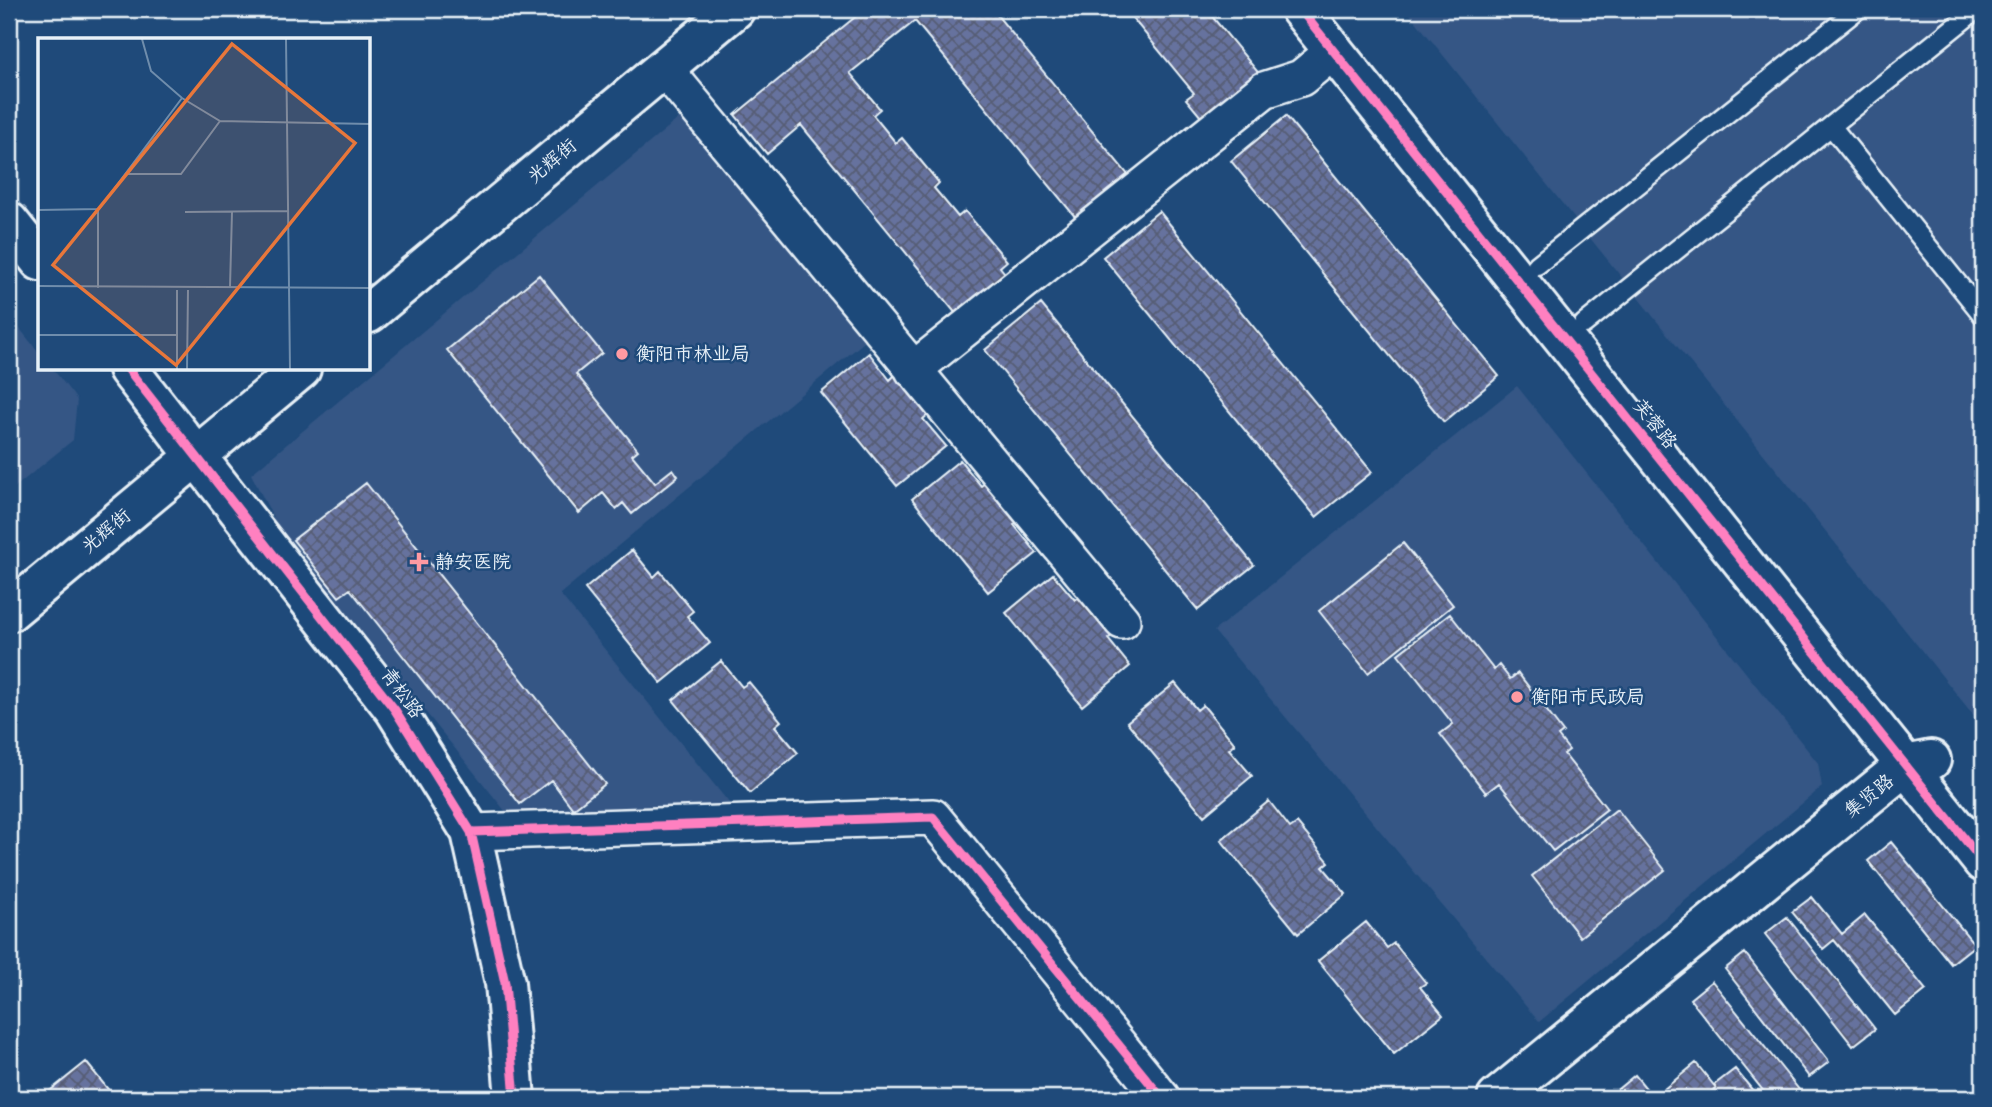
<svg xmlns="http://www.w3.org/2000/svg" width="1992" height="1107" font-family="Pangolin,'LXGW WenKai TC',sans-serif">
  <defs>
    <pattern id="building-cross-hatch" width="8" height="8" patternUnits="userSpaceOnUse" patternTransform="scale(1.75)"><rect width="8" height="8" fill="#66729e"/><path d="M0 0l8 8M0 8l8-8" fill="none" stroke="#565d74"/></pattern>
  </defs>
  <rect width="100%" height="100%" fill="#1f4a7a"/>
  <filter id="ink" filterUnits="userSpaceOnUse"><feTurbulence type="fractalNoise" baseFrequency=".0143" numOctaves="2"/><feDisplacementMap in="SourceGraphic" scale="14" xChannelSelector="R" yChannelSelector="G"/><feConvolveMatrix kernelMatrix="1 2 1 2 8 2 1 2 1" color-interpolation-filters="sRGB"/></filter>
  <g filter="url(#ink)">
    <path fill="#345685" d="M1406,9H1983V727Z
      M684,114L869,338L560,594L730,804L506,812L280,531L251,474Z
      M9,315L40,354V369H53L77,400L73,440L9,492Z
      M1517,386L1818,763L1822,787L1539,1022L1214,631Z"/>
    <path fill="url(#building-cross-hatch)" stroke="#e8f1f8" stroke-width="2" d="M865,9H992L1134,182L1081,224L915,21L850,73L880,109L873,115L896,143L902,138L939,183L934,188L958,217L965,211L1007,261L1000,267L1011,281L962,321L801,125L767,154L735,115Z
      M1125,9H1206L1266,82L1210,128L1186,99L1194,93Z
      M1286,116L1499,376L1444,422L1231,161Z
      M1159,211L1372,472L1316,517L1103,257Z
      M539,275L602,353L576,374L638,450L632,455L655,483L673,469L678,476L632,514L623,503L616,509L603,493L579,513L447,350Z
      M1041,304L1254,565L1198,610L985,350Z
      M869,353L890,380L896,374L929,414L923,419L946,446L897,486L821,393Z
      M960,460L981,486L988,481L1020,520L1014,525L1037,553L988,592L912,499Z
      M366,483L605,784L573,809L551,780L520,804L350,589L339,597L293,540Z
      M1403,543L1453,605L1368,673L1319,611Z
      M632,550L654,577L660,571L693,611L687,616L710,643L661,683L585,589Z
      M1053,574L1075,600L1081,595L1114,634L1108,639L1130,666L1082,706L1006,613Z
      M1450,614L1494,670L1499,665L1510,679L1518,673L1563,732L1558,736L1569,750L1564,754L1607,809L1553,851L1499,783L1486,793L1440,734L1453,724L1398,654Z
      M721,661L742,687L749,682L781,721L775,726L798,753L750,793L673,700Z
      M1175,683L1197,710L1203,705L1235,744L1229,749L1252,776L1204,816L1127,722Z
      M1269,801L1290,828L1297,823L1329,862L1323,867L1346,894L1298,934L1221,840Z
      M1617,809L1665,870L1580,937L1532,876Z
      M1891,842L1975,945L1951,964L1868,861Z
      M1812,897L1842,934L1865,915L1926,990L1895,1015L1834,940L1823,949L1792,912Z
      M1787,917L1875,1029L1853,1046L1765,934Z
      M1366,922L1387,948L1394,943L1426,983L1420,987L1443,1015L1394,1054L1318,961Z
      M1745,953L1829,1062L1809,1077L1725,969Z
      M1712,981L1804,1096L1801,1098H1769L1690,999Z
      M86,1062L115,1098H41Z
      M1696,1063L1716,1088L1703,1098H1669L1663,1090Z
      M1735,1069L1759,1098H1721L1714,1089L1716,1088L1714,1085Z
      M1635,1075L1654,1098H1607Z"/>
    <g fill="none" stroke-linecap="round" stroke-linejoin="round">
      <g stroke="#e8f1f8" stroke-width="23">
        <path id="service" d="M1831,126L1983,315
          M1537,265L1858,9
          M1584,324L1977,9"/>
      </g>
      <g stroke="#e8f1f8" stroke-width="40">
        <path id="minor" d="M664,68L1122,621
          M913,370L1264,90L1301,78L1334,51
          M471,832L933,817L1162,1098"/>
      </g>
      <g stroke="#e8f1f8" stroke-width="44">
        <path id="tertiary" d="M1300,9L1983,862
          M9,222L40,261
          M128,369L395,710L471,832L505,983L515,1098
          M1497,1098L1906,765L1931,760"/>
      </g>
      <g stroke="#e8f1f8" stroke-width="44">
        <path id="secondary" d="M369,313L735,9
          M9,612L301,369"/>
      </g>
      <use href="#service" stroke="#1f4a7a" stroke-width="18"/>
      <use href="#minor" stroke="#1f4a7a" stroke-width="35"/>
      <use href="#tertiary" stroke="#1f4a7a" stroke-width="38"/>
      <use href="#secondary" stroke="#1f4a7a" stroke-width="38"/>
      <g stroke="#1f4a7a" stroke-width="13">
        <path id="cycleway" d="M1300,9L1983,862
          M128,369L395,710L471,832L505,983L515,1098
          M471,832L933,817L1162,1098"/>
      </g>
      <use href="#cycleway" stroke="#ff80c0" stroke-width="9"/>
    </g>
  </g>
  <g fill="#ff9aa2" stroke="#1f4a7a" stroke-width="2.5">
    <circle cx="622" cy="354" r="7"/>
    <path d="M415.5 551.5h7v7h7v7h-7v7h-7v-7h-7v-7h7z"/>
    <circle cx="1517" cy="697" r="7"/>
  </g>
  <g text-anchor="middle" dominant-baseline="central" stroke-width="5" stroke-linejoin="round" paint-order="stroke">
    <g font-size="19" fill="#e8f1f8" stroke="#1f4a7a">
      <text transform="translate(552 161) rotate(-40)">光辉街</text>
      <text transform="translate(1655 424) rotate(51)">芙蓉路</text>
      <text transform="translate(106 531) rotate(-40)">光辉街</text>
      <text transform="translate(402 693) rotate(54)">青松路</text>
      <text transform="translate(1869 796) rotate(-39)">集贤路</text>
    </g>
    <g font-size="19" fill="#e8f1f8" stroke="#1f4a7a" text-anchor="start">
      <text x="636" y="354">衡阳市林业局</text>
      <text x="435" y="562">静安医院</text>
      <text x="1531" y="697">衡阳市民政局</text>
    </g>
  </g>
  <g transform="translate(38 38)">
    <rect width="332" height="332" fill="#1f4a7a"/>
    <path fill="none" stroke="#6f8dac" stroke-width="2" d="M104,1L113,33L144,60L182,83L333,86M248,1L252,332M87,136H143L182,83M0,172L61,171L144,60M147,174L250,173M0,248L333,250M192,249L194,174M60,250V170M0,297H139M139,332V252M149,332L150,252"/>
    <path fill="#e8773b" fill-opacity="0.15" stroke="#e8773b" stroke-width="3.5" d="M194,6L317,105L138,327L15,227Z"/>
    <rect width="332" height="332" fill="none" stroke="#e8f1f8" stroke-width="3.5"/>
  </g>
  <rect width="1992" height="1107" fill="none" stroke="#1f4a7a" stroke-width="35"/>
  <rect x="18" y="18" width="1957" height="1072" fill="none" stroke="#e8f1f8" stroke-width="2.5" filter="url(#ink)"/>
</svg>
